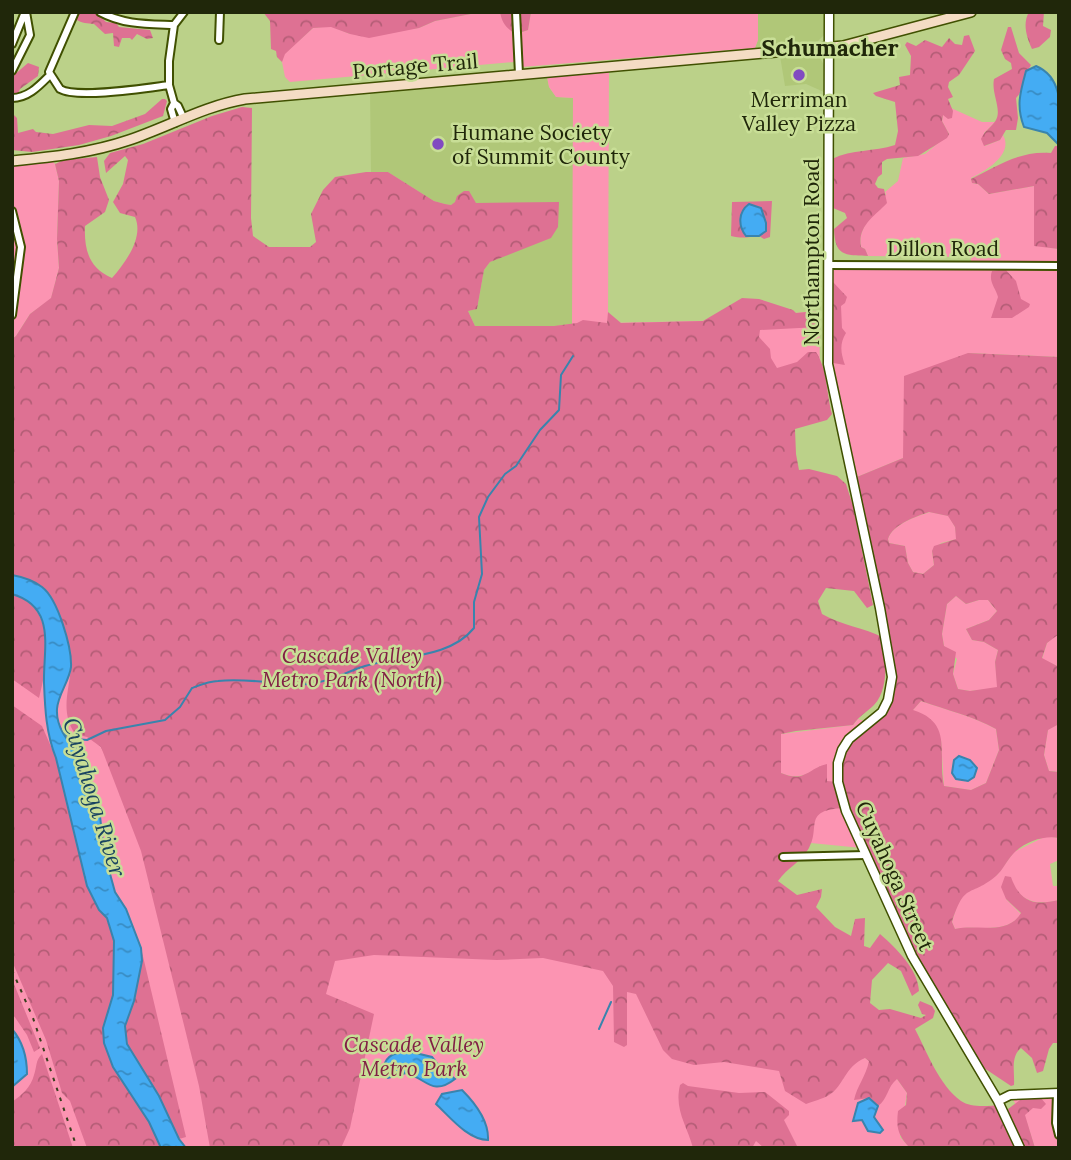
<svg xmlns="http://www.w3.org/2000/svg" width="1071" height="1160" font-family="Lora,serif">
  <defs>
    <pattern id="forest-crowns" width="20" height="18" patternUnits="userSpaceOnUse" patternTransform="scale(1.75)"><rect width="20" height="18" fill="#de7193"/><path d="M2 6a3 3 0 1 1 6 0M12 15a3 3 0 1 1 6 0" fill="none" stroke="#b45d76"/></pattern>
    <pattern id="water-ripples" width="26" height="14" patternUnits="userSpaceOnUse" patternTransform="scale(1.75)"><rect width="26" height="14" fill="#44acf3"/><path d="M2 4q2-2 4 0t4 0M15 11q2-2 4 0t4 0" fill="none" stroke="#388cc3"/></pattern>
  </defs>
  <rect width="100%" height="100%" fill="#bbd189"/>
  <path fill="#b0c778" d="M758,12H825L824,35L817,42L755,48L758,40Z
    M815,55L820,58L824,65V92L806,84L785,86L780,56Z
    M547,77L549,87L556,97L573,98V323L572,326H475L468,311L477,309L484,270L490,262L518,250L559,203H476L458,196L456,202L451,205L445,204L434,201L388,172H371L370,89Z"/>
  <path fill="#fc94b2" d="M481,12H500L516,34L514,62L290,82L285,77L282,62L284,54L313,28L331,26L350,34L419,28L435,21Z
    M531,12H758V40L755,48L522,67L520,33L528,30Z
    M609,70L608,323L701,321L819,311L820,371L630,376L650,768L827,781V774L821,766C806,775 798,780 781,773V734L853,725L858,719L870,723L862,848L666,829L865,1058L897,1079L907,1093L900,1137L910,1148H12V365L470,338L572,324L573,98L556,97L549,87L547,77Z
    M951,108L982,122H995L984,133L985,146L1000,140L1003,135C1014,154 986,171 971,178L972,183L978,184L989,194L1034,186V245L1059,249V357L968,353L903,458L852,479L831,385L828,265H971V257L868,256L865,249L861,247C857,228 876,210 886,194L885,192L898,181L903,158L925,154L949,134L942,121L943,115L953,111Z
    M52,160L55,164L59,181L57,239L59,268L51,299L30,314L16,336L12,339V166Z
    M930,512L949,516L955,527L957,539L941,543L932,551L934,565L923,574L913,572L908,563L905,546L889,543L888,539C893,524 915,517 930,512Z
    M956,596L966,604L979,600H988L997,611L989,620L966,629L972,640L984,642L998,650L995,662L998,688L970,691L958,689L953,674L957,659L944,646L942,634L947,604Z
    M1058,633L1059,634V667L1042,659L1047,643Z
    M921,701C946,710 973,716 996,729L999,750L986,783L971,790L944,786L941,740L912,711Z
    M1059,724V772L1049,771L1044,755L1048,729Z
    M1046,836L1059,838V860L1050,864L1053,886H1059V900C1042,904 1027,904 1016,890L1006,899L1021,914C1006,936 977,924 955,929L952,922L958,902L966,892L997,875L1014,852Z
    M1059,1093V1148H1035L1027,1123L1010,1095Z"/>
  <path fill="url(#forest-crowns)" fill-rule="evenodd" d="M78,12H92L99,15L106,22L116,23L119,27L150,30L153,38L147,39L137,34L132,40L130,38H122L119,47L114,46L113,33L105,34L94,24C87,23 83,24 75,19Z
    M263,12H481L435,21L419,28L369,38L350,34L331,27L313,28L285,54L282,62L277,57L276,51L271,49L270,21Z
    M500,12H531L528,30L516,34C506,28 502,23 500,12Z
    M1029,12H1044L1043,26L1051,30L1050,37L1039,47L1032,49C1027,38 1022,24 1029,12Z
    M1008,27H1011L1019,53L1031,65C1025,74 1024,91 1016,98L1018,118L1016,130H1006L1000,140L984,146L981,139C984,131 992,127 996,120C1002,109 991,93 994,79L1012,69L1011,63L1005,59L1001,50Z
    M969,35L975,51L959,75L949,82L948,87L953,97L948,99L953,111L952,118L948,119L943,115L942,121L949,134L947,138L918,156L887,159L882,162V174L878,177L875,184L878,188L884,189L887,203C875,216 857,226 861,247L865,249L868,256C844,255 835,256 834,229L847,218L845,213L833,208L832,159C852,149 874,152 895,145L898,131L895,102L876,96L873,93L900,85L899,77L910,75L911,56L905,45L907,42L916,46L925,40L942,47L949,38L955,44L962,45L964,36Z
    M28,63L39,67L38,76L20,89L18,94H12L14,75Z
    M162,99H165L167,101L163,116L111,136L79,145L32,152L12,150V113L17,118L18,133L33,129L36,132L53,134L89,125L112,126L145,114Z
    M242,107L252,108L251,218L253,236L269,247H310L316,242L311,214L323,190L335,177L366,172H388L434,201L445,204L451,205L455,202L457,196L464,191H469L476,203L559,202L558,227L551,238L490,262L484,270L477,309L468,311L475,326H554L577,323L583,320L607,323L608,312L621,323L703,321L742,298L759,299L793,310L796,313L817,311L818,327L760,330L759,337L770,349L771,358L777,368L797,362L808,352H816C828,371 826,392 832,414L827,420L795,429L796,454L799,470L809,469L837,476L846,484L853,506L873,605L867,608L854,591L826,588L818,601L822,614C843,626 863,627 884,638C886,657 889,690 874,705C866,713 860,715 853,725L796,731L781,734V773C805,783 807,769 827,764V781L838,782C838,772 837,760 841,750C851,728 879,723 888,700C901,667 861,520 852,479L903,458L904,376L968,353L1059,357V634L1047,643L1042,658L1059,667V724L1048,730L1044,755L1049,771L1059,772V838C1044,835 1024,842 1013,854C1007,860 1003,870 996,876C970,898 965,881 952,922L955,929C977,924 1007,936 1021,913L1006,899L1001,887L1005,876L1011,877C1020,902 1033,906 1059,900V1043H1053L1049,1049L1043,1071L1037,1073L1032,1058L1021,1048C1010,1057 1015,1073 1014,1085L1011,1086L975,1062L920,972L844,808C802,810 821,827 809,848C801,862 787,868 778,881L797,895L822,889L821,897L816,907L835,927L851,936L855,919L865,918L864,946L870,948L880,934C896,948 918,969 919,991L912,996L901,971L888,963L872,980L870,1003L879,1010L890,1009L921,1018L926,1015L922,1014L918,1005L920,1001L932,1006L935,1011L933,1018L915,1029C927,1052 939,1085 961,1101C971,1108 988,1106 1000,1105L1019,1148H910C898,1136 896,1128 898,1111L906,1105L907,1093L897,1079C887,1087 888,1099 878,1106L869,1098L854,1100C857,1086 866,1076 869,1061L865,1058C844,1067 844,1086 829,1095C823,1099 813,1101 806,1104L785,1091L779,1071L724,1062L694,1065L672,1059L663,1050L636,994L627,992V1045L624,1047L614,1042L613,986L603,971L543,958L497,960L374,955L335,961L326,994L374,1014L350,1128L341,1148H210L199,1086L141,851L101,747L87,737L75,734C60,711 69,692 71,667C72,647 58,599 42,587C33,580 23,577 12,575V339L16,336L30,314L51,298L59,268L57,239L59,181L55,164L64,160L97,157L100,177L109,200L105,212L85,226C84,250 89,268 112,278C126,262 144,237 135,217L120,213L113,202L123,184L128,160L125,156L106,173L104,161L110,153L143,144L212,116ZM929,512L948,516L955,527L956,539L934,546L932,551L934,565L923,574L913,572L908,563L905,546L889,543L888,539C893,524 915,517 929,512ZM956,596L966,604L979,600H988L997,611L989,620L966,629L972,640L984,642L998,650L995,662L997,687L970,691L958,689L953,674L956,652L944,646L942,634L947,604ZM921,701C946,710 973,716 996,729L999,750L986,783L971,790L944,786C937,753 954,723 913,710Z
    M1055,146H1059V249L1034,246V186L989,194L978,184L972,183L971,179C997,166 1021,150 1051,153Z
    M772,201L770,237L764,239L759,236C748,237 743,239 731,236L732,202Z
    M1005,269L1016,281L1021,299L1030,304L1029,307L1012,318H991L998,297C996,288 988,282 992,271Z
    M833,282L847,297L845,303L841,306L842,328L846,333C839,344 841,354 845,365L833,363Z
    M12,594C57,607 48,663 39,698L12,679Z
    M12,705L42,726L56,758L83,870L99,910L107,918L114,941L113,995L104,1043L113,1067L149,1122L161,1148H87L70,1101L62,1093L46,1040L12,961Z
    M141,948L186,1137L179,1139L159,1096L128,1045L125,1026L134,1001L142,961Z
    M12,979L40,1048L34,1052L27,1035L12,1013Z
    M42,1054L73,1148H12V1102C22,1095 31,1087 34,1075C37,1067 35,1061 42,1054Z
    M683,1083L688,1086L739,1093L765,1092L789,1111V1115L784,1120L798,1148H764L756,1141L752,1148H693C687,1125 674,1110 680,1085Z
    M1024,1097H1040L1046,1104L1041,1109L1033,1108L1025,1115L1035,1148H1023L1009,1116L1008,1109Z"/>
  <path fill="url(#water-ripples)" stroke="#3984ad" stroke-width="2" d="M1036,66C1067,79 1059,117 1059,145L1047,133L1024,127C1016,106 1020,93 1026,71Z
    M749,204L761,208L766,223V231L759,236H746C738,226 738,212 749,204Z
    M12,575C23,577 33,580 42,587C58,599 72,648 71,667C69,682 58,694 57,709C56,724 66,744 80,749L91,794L100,816L104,852L115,892L126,909L141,948L142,961L134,1001L125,1026L127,1044L159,1096L179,1139L186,1148H161L149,1122L113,1067L104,1043L103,1028L113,995L114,941L107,918L99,910L87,886L56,758C46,733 45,709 44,683C43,649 57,607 12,594Z
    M959,756L970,760L977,768L974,777L968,781L956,779L952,773L954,760Z
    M12,1029C23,1042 27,1058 27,1074L13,1086Z
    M407,1051L432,1057L440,1067L455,1079C432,1097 426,1078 406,1073L388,1078L383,1074C383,1057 392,1053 407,1051Z
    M462,1090C475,1103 489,1121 488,1140C468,1140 450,1117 436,1104L442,1094Z
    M869,1098L878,1106L874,1117L883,1130L880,1133L868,1131L862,1120L853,1121L858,1103Z"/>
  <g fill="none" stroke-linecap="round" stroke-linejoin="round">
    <path stroke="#3984ad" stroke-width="2" d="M64,734L75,739L87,740L106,731L165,720L180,707L192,688C200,685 210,681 218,681C248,677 279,686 309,684C329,682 346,672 365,666C400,655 449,659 474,628V602L482,574L479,517L488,497L505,474L516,466L540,430L559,410L561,375L573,356
      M599,1029L611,1002"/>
    <g stroke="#405001" stroke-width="10">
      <path id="minor" d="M75,12L49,72L60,89C77,99 146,88 169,85
        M100,12C124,25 148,24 174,25
        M516,12L519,74
        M219,40L220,12
        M12,44L25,12
        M12,71L30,35L26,12
        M12,98C28,98 39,86 50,75
        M174,103L178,106L184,119
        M175,123L171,109L174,103L169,85V61L174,25L184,12
        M12,211L21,247L12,315
        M828,265L1059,266
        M783,857L865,855
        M1057,1093L1056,1123L1059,1135"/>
    </g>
    <g stroke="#405001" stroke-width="11">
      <path id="tertiary" d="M829,12L828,364L880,608L892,677L888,700L882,712L849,739L842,750L838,763V782L846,811L912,956L998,1101L1020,1148
        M998,1101L1010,1095L1059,1093"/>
    </g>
    <g stroke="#405001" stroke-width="12">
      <path id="secondary" d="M12,161C52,157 91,153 129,140C168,127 204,106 245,99L843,46L971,12"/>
    </g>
    <use href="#minor" stroke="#fff" stroke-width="6"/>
    <use href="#tertiary" stroke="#fff" stroke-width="8"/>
    <use href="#secondary" stroke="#f4dcc4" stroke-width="9"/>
    <path stroke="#37401d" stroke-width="2" stroke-dasharray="3.5 7" stroke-linecap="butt" d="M12,970L33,1018L77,1148"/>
  </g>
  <g fill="#814ac1" stroke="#c8de96" stroke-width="2.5">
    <circle cx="799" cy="75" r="7"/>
    <circle cx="438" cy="144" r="7"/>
  </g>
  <g text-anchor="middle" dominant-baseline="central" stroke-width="5" stroke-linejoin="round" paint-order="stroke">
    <g font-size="21" fill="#20270a" stroke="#c8de96">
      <text transform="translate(415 66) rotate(-5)">Portage Trail</text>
      <text x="943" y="248">Dillon Road</text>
      <text transform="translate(811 252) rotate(-90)">Northampton Road</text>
      <text transform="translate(895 876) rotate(66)">Cuyahoga Street</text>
    </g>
    <g font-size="21" fill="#20270a" stroke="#c8de96">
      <text x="799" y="99">Merriman<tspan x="799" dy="24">Valley Pizza</tspan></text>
      <text x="452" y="132" text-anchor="start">Humane Society<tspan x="452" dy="24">of Summit County</tspan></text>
    </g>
    <g font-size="21" font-style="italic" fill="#811f45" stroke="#c8de96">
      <text x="352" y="655">Cascade Valley<tspan x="352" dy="24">Metro Park (North)</tspan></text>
      <text x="414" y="1044">Cascade Valley<tspan x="414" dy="24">Metro Park</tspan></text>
    </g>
    <g font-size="23" font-weight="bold" fill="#20270a" stroke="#c8de96">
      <text x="830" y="47">Schumacher</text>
    </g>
    <g font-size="23" font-style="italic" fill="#1a4461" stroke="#c8de96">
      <text transform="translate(95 797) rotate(73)">Cuyahoga River</text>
    </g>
  </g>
  <rect width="1071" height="1160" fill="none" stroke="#20270a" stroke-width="28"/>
</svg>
